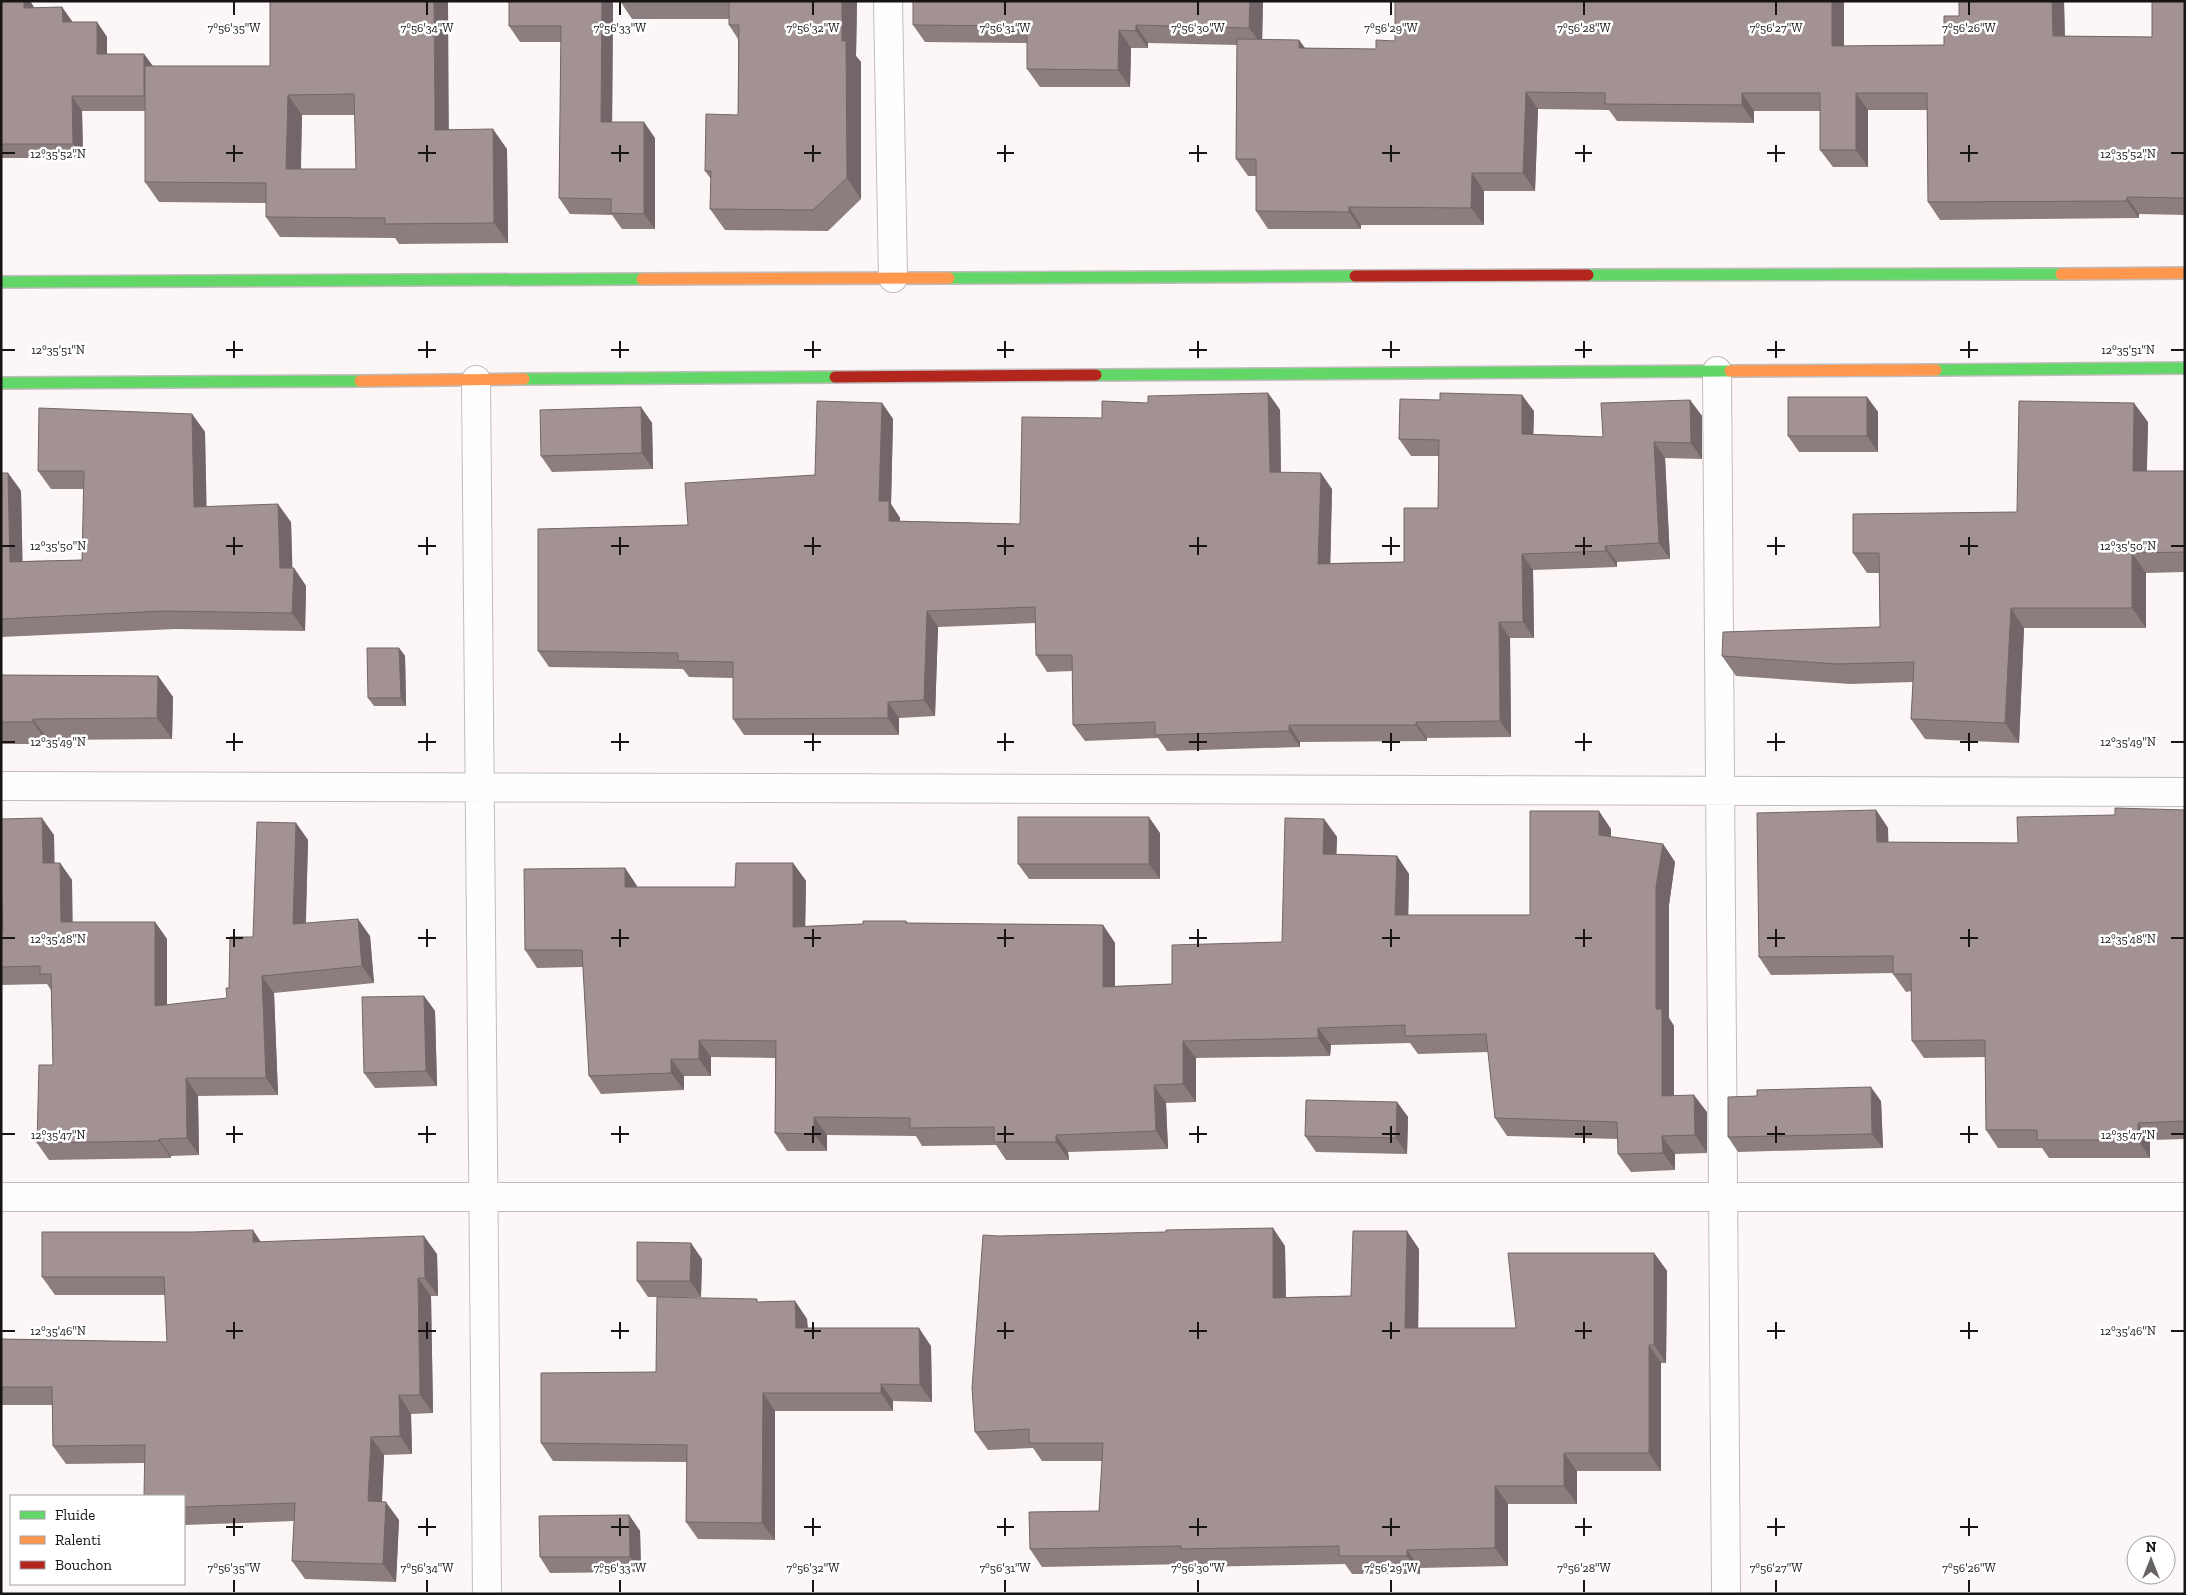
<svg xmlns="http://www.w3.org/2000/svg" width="2186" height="1595" font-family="'Zilla Slab',serif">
  <rect width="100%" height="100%" fill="#fcf6f6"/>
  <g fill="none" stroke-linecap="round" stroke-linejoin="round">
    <g stroke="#c1bcbc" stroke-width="30">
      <path id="street" d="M888,1L893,278
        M1717,371L1726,1594
        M476,380L487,1594
        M1,786L2185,792
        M1,1197H2185"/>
    </g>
    <g stroke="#c1bcbc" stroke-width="14">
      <path id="fast" d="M1588,275L2061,274
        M949,278L1355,276
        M1,282L642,279
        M1936,370L2185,368
        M1096,375L1730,371
        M524,379L835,377
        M1,383L360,381"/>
    </g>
    <g stroke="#c1bcbc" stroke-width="14">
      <path id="slow" d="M2061,274L2185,273
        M642,279L949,278
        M1730,371L1936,370
        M360,381L524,379"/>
    </g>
    <g stroke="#c1bcbc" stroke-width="14">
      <path id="jam" d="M1355,276L1588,275
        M835,377L1096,375"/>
    </g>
    <use href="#street" stroke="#fffefe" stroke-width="28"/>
    <use href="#fast" stroke="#63d668" stroke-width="11"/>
    <use href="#slow" stroke="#ff974d" stroke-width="11"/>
    <use href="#jam" stroke="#b3261e" stroke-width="11"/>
  </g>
  <path fill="#8c7e7f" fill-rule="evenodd" d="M1,1H30L34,8L62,7L72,22H97L107,37V54H144L153,66H270V1L449,129L507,149L508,243L399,244L395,238L280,237L266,217V203L159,202L145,182V111H82L83,158H1ZM302,115H355L356,169H301Z
    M613,1L612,122L655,138V229H622L612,215L570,214L559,198L561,42H520L509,26Z
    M620,1H857L856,56L861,62V199L828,231L725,230L710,209L711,179L705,171L738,115V39L729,25V19H632Z
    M913,1H1263L1262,40H1299L1305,48L1376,49L1395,41L1844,1V46L1944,45L1959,16V1H2064L2065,36L2152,37L2185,1V215L2139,214V218L1940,220L1928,202L1927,110H1868V167H1833L1820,150V111H1754V123L1617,121L1609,110L1538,109L1535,191H1484V225H1361V229H1268L1256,211V176H1248L1236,159L1237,45L1148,43V48H1131L1130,87H1040L1027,69V43L925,42L913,25Z
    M1268,393L1280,410L1281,473L1332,489L1330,563L1404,562L1438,508L1439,456H1411L1399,439L1534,411L1533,434L1603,437L1690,400L1702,416V459L1665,458L1670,559L1617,562V567L1533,570L1534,638H1510L1511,737L1427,738V741L1300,742V747L1167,751L1158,738L1085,741L1073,725L1072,671L1047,672L1036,655V623L938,627L935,716L899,718V735H744L733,719V678L689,677L683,669L549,667L538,651L688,525L815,475L882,403L893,419L891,504L900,518V521L1020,524L1102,418L1148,403Z
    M1867,397L1878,412V452H1799L1788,436Z
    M641,407L652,423L653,469L552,472L541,456Z
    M192,414L205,432L206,507L291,522L292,568H294L306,586L305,631L175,629L1,637V473H8L21,491L22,561L82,560L84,489H51L38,471Z
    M2148,422L2147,471H2185V572L2146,573V628H2024L2019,743L1925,739L1911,719L1913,682L1850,684L1736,676L1722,656L1880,627L1879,573H1867L1853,553L2017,512Z
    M399,648L405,656L406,706H374L368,698Z
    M1,675L158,676L173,697L172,739L48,740V744H1Z
    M1876,810L1888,828V842L2018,843L2115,815L2185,810V1139L2150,1140V1158H2049L2042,1148H1998L1986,1130L1985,1057L1924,1058L1912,1041L1911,991L1906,992L1893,974V973L1771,975L1759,957Z
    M1324,819L1337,837L1336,854L1397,856L1409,874L1408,915H1530L1611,829V837L1663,844L1675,862L1669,905V1018L1674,1026V1095L1707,1112V1153L1675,1154V1170L1631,1172L1618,1154V1139L1507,1136L1495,1118L1488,1052L1418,1054L1410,1043L1331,1045L1330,1056L1196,1058V1102L1166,1103L1168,1149L1068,1152L1069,1160H1006L996,1145L922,1146L916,1136L827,1135V1151H787L775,1133V1058L711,1057V1076H684V1090L601,1094L589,1076L583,967L537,968L525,950L625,868L637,886V887H735L793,863L806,881L805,926L863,924L906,921L908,923L1103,925L1115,943V986L1172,984L1282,942Z
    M296,823L308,840L306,923L370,936L374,983L274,993L278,1095L198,1096L199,1155L171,1156V1158L49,1160L37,1143L53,1065L51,990L47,984L1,985V930H3L54,835V863H60L72,880V922H155L167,939V1005L227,998L229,988L253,937Z
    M1160,833V879H1029L1018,864Z
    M424,996L435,1011L437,1086L375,1088L364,1073Z
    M1757,1096L1881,1101L1883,1148L1738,1152L1728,1137Z
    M1397,1102L1408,1117L1407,1154L1316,1152L1305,1136Z
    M999,1236L1285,1246L1286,1297L1351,1296L1419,1249L1418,1328H1516L1654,1253L1667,1271L1666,1363H1661V1471H1577V1504H1508V1566L1420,1568V1574H1352L1345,1564L1194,1567L1191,1564L1042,1567L1030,1549L1099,1511L1102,1461H1042L1033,1448L988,1450L975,1432Z
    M261,1242L437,1254L438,1296H431L433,1413L411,1414L412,1454L384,1455L382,1502L399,1520L396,1582L305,1579L292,1561L294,1521L184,1525V1496L144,1463L66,1464L53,1446L52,1405H1V1339L167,1342L165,1295H55L42,1277Z
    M702,1259L701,1297H648L637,1281Z
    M795,1301L807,1319L808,1328L931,1346L932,1402L893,1401V1411H775V1540L698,1539L686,1522L687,1462L553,1461L541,1443L656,1372L760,1302Z
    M629,1515L640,1531L641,1572L550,1573L540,1557Z"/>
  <path fill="#726668" d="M24,1H30L34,7V22L24,8Z
    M434,1H448L449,150L435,130Z
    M602,1H613L612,138L601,122Z
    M842,1H857L856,56L861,62V199L847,178L842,41Z
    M1250,1H1263L1262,45L1249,28Z
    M1832,1H1844V63L1832,46Z
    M2052,1H2064L2065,53L2053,36Z
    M62,7L72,21L73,37L63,22Z
    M97,22L107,37V69L97,54Z
    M1136,25L1148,43V48L1136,31Z
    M1119,30L1131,48L1130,87L1118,70Z
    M1299,40L1312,58L1299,48Z
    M144,54L154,68V111L144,96Z
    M1526,92L1538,109L1535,191L1523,173Z
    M1742,93L1754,111V123L1742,105Z
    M1856,93L1868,110V167L1856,150Z
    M288,95L302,115L300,189L286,169Z
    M72,96L82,111L83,158L73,144Z
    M644,122L655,138V229L644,214Z
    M493,129L507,149L508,243L494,223Z
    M1472,173L1484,191V225L1471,208Z
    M2127,197L2139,214V218L2127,201Z
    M1349,207L1361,225V229L1349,212Z
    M1268,393L1280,410L1281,489L1270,472Z
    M1522,395L1534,411L1533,450L1522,434Z
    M1867,397L1878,412V452L1867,436Z
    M1690,400L1702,416V459L1691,443Z
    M882,403L893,419L891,504L900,518V537L889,521L879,501Z
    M2134,403L2148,422L2146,490L2133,471Z
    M641,407L652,423L653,469L642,453Z
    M192,414L205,432L207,525L194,507Z
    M1654,442L1665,458L1670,559L1659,543Z
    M8,473L21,491L23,580L10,562Z
    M1321,473L1332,489L1330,580L1318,564Z
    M278,504L291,522L293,586L294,568L306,586L305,631L292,613L280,568Z
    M1605,546L1617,562V567L1606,551Z
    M2132,553L2146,573V628L2132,608Z
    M1522,554L1533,570L1534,638L1523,622Z
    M2011,608L2024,628L2019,743L2005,723Z
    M927,611L938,627L935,716L924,700Z
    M1499,622L1510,638L1511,737L1500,721Z
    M399,648L405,656L406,706L401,698Z
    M158,676L173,697L172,739L157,718Z
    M888,702L899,718V735L888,718Z
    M33,719L48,740V744L33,722Z
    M1416,722L1427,738V741L1416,725Z
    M1289,725L1300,742V747L1289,731Z
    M1876,810L1888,828L1889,859L1877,842Z
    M1599,811L1611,829V853L1599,835Z
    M1149,817L1160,833V879L1149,864Z
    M42,818L54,835L55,880L43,863Z
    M1324,819L1337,837L1336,872L1323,854Z
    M296,823L308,840L305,941L293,924Z
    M1663,844L1675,862L1669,905V1018L1674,1026V1113L1662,1096L1656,1009V887Z
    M1397,856L1409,874L1408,933L1395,915Z
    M60,863L72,880L73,939L61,922Z
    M793,863L806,881L805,944L793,927Z
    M625,868L637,886V905L625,887Z
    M358,919L370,936L374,983L362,966Z
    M155,922L167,939V1023L155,1006Z
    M1103,925L1115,943V1004L1103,987Z
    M262,976L274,993L278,1095L266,1078Z
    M424,996L435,1011L437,1086L426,1071Z
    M1318,1028L1331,1045L1330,1056L1318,1038Z
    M699,1040L711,1057V1076L699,1059Z
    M1183,1041L1196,1058V1102L1183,1084Z
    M671,1059L684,1076V1090L671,1073Z
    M186,1078L198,1096L199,1155L187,1138Z
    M1154,1085L1166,1103L1168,1149L1156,1131Z
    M1871,1087L1881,1101L1883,1148L1872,1134Z
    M1694,1095L1707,1112V1153L1695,1135Z
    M1397,1102L1408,1117L1407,1154L1396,1138Z
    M814,1117L827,1135V1151L814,1134Z
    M2138,1123L2150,1140V1158L2138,1140Z
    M1056,1135L1068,1152L1069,1160L1056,1142Z
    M1662,1136L1675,1154V1170L1663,1153Z
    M159,1139L171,1156V1158L159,1141Z
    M1273,1228L1285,1246L1286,1316L1273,1298Z
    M253,1230L265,1248L253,1242Z
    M1407,1231L1419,1249L1418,1346L1405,1328Z
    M424,1236L437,1254L438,1296L425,1278Z
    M691,1243L702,1259L701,1297L690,1281Z
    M1654,1253L1667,1271L1666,1363L1654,1345Z
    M418,1278L431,1296L433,1413L420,1395Z
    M795,1301L807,1319L808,1346L796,1328Z
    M919,1328L931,1346L932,1402L920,1385Z
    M1649,1345L1661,1363V1471L1649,1453Z
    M881,1384L893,1401V1411L881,1393Z
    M763,1393L775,1411V1540L762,1523Z
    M399,1395L411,1414L412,1454L400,1436Z
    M371,1437L384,1455L381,1519L368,1501Z
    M1564,1453L1577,1471V1504L1564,1486Z
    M1495,1486L1508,1504V1566L1495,1548Z
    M386,1502L399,1520L396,1582L383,1564Z
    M629,1515L640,1531L641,1572L630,1557Z
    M1407,1550L1420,1568V1574L1407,1556Z"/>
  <path fill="#a39294" stroke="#726668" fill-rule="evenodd" d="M1,1H24V8L62,7L63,22H97V54H144V96H72L73,144H1Z
    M270,1H434L435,130L493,129L494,223L385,224V218L266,217V183L145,182V66H270ZM354,94L356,169H286L288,95Z
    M509,1H602L601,122H644V214L611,213V199L559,198L561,26H509Z
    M729,1H842V41H846L847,178L813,210L710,209L711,171H705L706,114L738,115L739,25H729Z
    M913,1H1250L1249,28L1136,25V31L1119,30L1118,70L1027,69V26L913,25Z
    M1395,1H1832V46L1944,45V16H1959V1H2052L2053,36L2152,37V1H2185V198L2127,197V201L1928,202L1927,93H1856V150H1820V93H1742V105L1605,104V93L1526,92L1523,173H1472L1471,208L1349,207V212L1256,211V159H1236L1237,39L1299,40V48L1376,49V40L1395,41Z
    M1268,393L1270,472L1321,473L1318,564L1404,562V508H1438L1439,440L1399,439L1400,399L1440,400V393L1522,395V434L1603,437L1601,403L1690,400L1691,443L1654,442L1659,543L1605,546L1606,551L1522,554L1523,622H1499L1500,721L1416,722V725H1289V731L1155,735V722L1073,725L1072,655H1036L1035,607L927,611L924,700L888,702V718L733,719V662L678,661V653L538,651V529L688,525L685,483L815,475L817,401L882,403L879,501H889V521L1020,524L1022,417L1102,418V401L1148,403V396Z
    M1788,397H1867V436H1788Z
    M2019,401L2134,403L2133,471H2185V552L2132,553V608H2011L2005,723L1911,719L1914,662L1837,664L1722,656L1723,632L1880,627L1879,553H1853V514L2017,512Z
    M641,407L642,453L541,456L540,410Z
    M39,408L192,414L194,507L278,504L280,568H294L292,613L162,611L1,619V473H8L10,562L82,560L84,471H38Z
    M367,648H399L401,698H368Z
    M1,675L158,676L157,718L33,719V722H1Z
    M2115,808L2185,810V1121L2138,1123V1140H2037V1130H1986L1985,1040L1912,1041L1911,974H1893V956L1759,957L1757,813L1876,810L1877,842L2018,843L2017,817L2115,815Z
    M1530,811H1599V835L1663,844L1656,887V1009H1662V1096L1694,1095L1695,1135L1662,1136L1663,1153L1618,1154L1617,1122L1495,1118L1486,1034L1405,1036V1025L1318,1028V1038L1183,1041V1084L1154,1085L1156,1131L1056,1135V1142H994V1127L910,1128V1118L814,1117V1134L775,1133L776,1041L699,1040V1059H671V1073L589,1076L582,950H525L524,869L625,868V887H735L736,863H793V927L863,924V921H906V923L1103,925V987L1172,984V945L1282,942L1285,818L1324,819L1323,854L1397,856L1395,915H1530Z
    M1018,817H1149V864H1018Z
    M42,818L43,863H60L61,922H155V1006L227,998L226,988H229L230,937H253L257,822L296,823L293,924L358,919L362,966L262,976L266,1078H186L187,1138L159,1139V1141L37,1143L39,1065H53L51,974H40V966L1,967V930H3L1,888V819Z
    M424,996L426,1071L364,1073L362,997Z
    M1871,1087L1872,1134L1728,1137V1097L1757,1096V1090Z
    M1306,1100L1397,1102L1396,1138L1305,1136Z
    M1273,1228V1298L1351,1296L1353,1231H1407L1405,1328H1516L1508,1253H1654V1345H1649V1453H1564V1486H1495V1548L1407,1550V1556H1339V1546L1181,1549V1546L1030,1549L1029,1512L1099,1511L1103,1443H1029V1429L975,1432L972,1388L983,1235L999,1236L1166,1232V1230Z
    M253,1230V1242L424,1236L425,1278H418L420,1395H399L400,1436L371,1437L368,1501L386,1502L383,1564L292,1561L295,1503L184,1507V1496H144L145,1445L53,1446L52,1387H1V1339L167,1342L164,1277H42V1232H192Z
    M637,1242L691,1243L690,1281H637Z
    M657,1297L757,1299V1302L795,1301L796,1328H919L920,1385L881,1384V1393H763L762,1523L686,1522L687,1445L541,1443V1373L656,1372Z
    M629,1515L630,1557H540L539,1516Z"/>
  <path fill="none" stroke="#181414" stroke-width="2" d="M234,2V15M427,2V15M620,2V15M813,2V15M1005,2V15M1198,2V15M1391,2V15M1584,2V15M1776,2V15M1969,2V15M234,145V162M427,145V162M620,145V162M813,145V162M1005,145V162M1198,145V162M1391,145V162M1584,145V162M1776,145V162M1969,145V162M2,153H15M226,153H243M418,153H436M611,153H629M804,153H821M997,153H1014M1189,153H1207M1382,153H1400M1575,153H1592M1767,153H1785M1960,153H1978M2171,153H2184M234,341V358M427,341V358M620,341V358M813,341V358M1005,341V358M1198,341V358M1391,341V358M1584,341V358M1776,341V358M1969,341V358M2,350H15M226,350H243M418,350H436M611,350H629M804,350H821M997,350H1014M1189,350H1207M1382,350H1400M1575,350H1592M1767,350H1785M1960,350H1978M2171,350H2184M234,537V555M427,537V555M620,537V555M813,537V555M1005,537V555M1198,537V555M1391,537V555M1584,537V555M1776,537V555M1969,537V555M2,546H15M226,546H243M418,546H436M611,546H629M804,546H821M997,546H1014M1189,546H1207M1382,546H1400M1575,546H1592M1767,546H1785M1960,546H1978M2171,546H2184M234,733V751M427,733V751M620,733V751M813,733V751M1005,733V751M1198,733V751M1391,733V751M1584,733V751M1776,733V751M1969,733V751M2,742H15M226,742H243M418,742H436M611,742H629M804,742H821M997,742H1014M1189,742H1207M1382,742H1400M1575,742H1592M1767,742H1785M1960,742H1978M2171,742H2184M234,929V947M427,929V947M620,929V947M813,929V947M1005,929V947M1198,929V947M1391,929V947M1584,929V947M1776,929V947M1969,929V947M2,938H15M226,938H243M418,938H436M611,938H629M804,938H821M997,938H1014M1189,938H1207M1382,938H1400M1575,938H1592M1767,938H1785M1960,938H1978M2171,938H2184M234,1126V1143M427,1126V1143M620,1126V1143M813,1126V1143M1005,1126V1143M1198,1126V1143M1391,1126V1143M1584,1126V1143M1776,1126V1143M1969,1126V1143M2,1134H15M226,1134H243M418,1134H436M611,1134H629M804,1134H821M997,1134H1014M1189,1134H1207M1382,1134H1400M1575,1134H1592M1767,1134H1785M1960,1134H1978M2171,1134H2184M234,1322V1339M427,1322V1339M620,1322V1339M813,1322V1339M1005,1322V1339M1198,1322V1339M1391,1322V1339M1584,1322V1339M1776,1322V1339M1969,1322V1339M2,1331H15M226,1331H243M418,1331H436M611,1331H629M804,1331H821M997,1331H1014M1189,1331H1207M1382,1331H1400M1575,1331H1592M1767,1331H1785M1960,1331H1978M2171,1331H2184M234,1518V1536M427,1518V1536M620,1518V1536M813,1518V1536M1005,1518V1536M1198,1518V1536M1391,1518V1536M1584,1518V1536M1776,1518V1536M1969,1518V1536M226,1527H243M418,1527H436M611,1527H629M804,1527H821M997,1527H1014M1189,1527H1207M1382,1527H1400M1575,1527H1592M1767,1527H1785M1960,1527H1978M234,1580V1592M427,1580V1592M620,1580V1592M813,1580V1592M1005,1580V1592M1198,1580V1592M1391,1580V1592M1584,1580V1592M1776,1580V1592M1969,1580V1592"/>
  <g font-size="12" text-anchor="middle" fill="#181414" stroke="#fff" stroke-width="5" stroke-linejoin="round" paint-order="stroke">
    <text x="234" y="32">7°56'35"W</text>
    <text x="427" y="32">7°56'34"W</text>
    <text x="620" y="32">7°56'33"W</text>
    <text x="813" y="32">7°56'32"W</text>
    <text x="1005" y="32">7°56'31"W</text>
    <text x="1198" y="32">7°56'30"W</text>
    <text x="1391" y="32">7°56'29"W</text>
    <text x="1584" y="32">7°56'28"W</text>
    <text x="1776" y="32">7°56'27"W</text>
    <text x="1969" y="32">7°56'26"W</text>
    <text x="58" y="158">12°35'52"N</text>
    <text x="2128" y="158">12°35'52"N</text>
    <text x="58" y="354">12°35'51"N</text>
    <text x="2128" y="354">12°35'51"N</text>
    <text x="58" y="550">12°35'50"N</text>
    <text x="2128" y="550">12°35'50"N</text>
    <text x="58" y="746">12°35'49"N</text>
    <text x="2128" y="746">12°35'49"N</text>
    <text x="58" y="943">12°35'48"N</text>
    <text x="2128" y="943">12°35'48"N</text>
    <text x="58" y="1139">12°35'47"N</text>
    <text x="2128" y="1139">12°35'47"N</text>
    <text x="58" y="1335">12°35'46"N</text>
    <text x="2128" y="1335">12°35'46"N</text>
    <text x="234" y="1572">7°56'35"W</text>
    <text x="427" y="1572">7°56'34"W</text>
    <text x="620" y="1572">7°56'33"W</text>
    <text x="813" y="1572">7°56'32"W</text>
    <text x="1005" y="1572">7°56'31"W</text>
    <text x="1198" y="1572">7°56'30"W</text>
    <text x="1391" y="1572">7°56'29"W</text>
    <text x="1584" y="1572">7°56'28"W</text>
    <text x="1776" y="1572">7°56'27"W</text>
    <text x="1969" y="1572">7°56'26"W</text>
  </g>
  <rect width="2186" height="1595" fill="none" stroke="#181414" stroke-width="5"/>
  <rect x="10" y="1495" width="175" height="90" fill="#ffffff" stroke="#a3a1a1"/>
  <rect x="20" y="1511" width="25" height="8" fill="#63d668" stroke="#a3a1a1"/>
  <text x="55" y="1520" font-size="15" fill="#181414">Fluide</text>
  <rect x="20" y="1536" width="25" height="8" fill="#ff974d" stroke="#a3a1a1"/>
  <text x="55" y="1545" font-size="15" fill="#181414">Ralenti</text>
  <rect x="20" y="1561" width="25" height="8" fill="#b3261e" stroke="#a3a1a1"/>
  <text x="55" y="1570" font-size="15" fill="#181414">Bouchon</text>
  <g transform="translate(2151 1560)"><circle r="24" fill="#ffffff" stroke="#a3a1a1"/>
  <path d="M0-4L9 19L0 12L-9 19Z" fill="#686363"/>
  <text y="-8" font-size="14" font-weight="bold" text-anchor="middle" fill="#181414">N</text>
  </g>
</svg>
